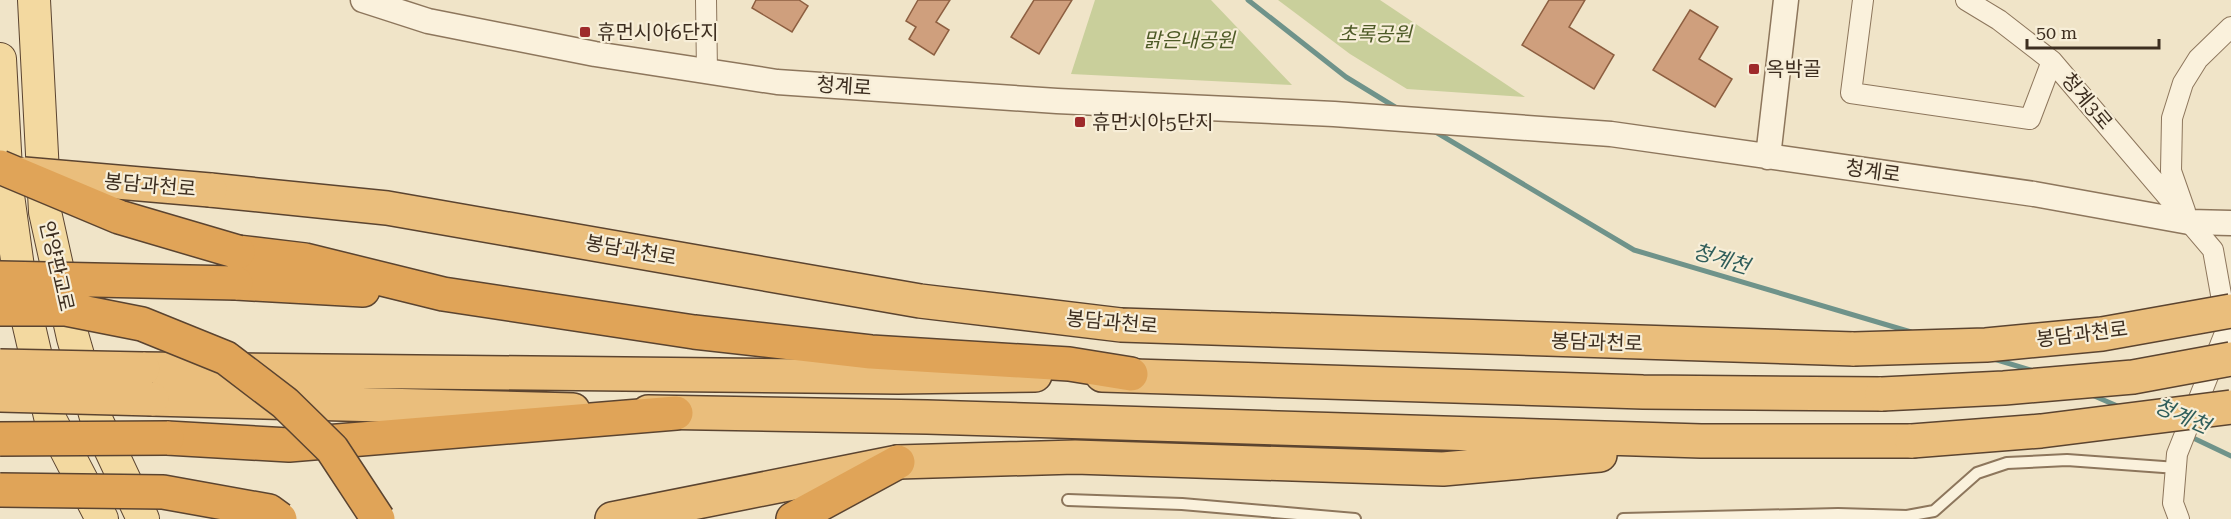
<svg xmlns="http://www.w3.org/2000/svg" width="2231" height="519" font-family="'Roboto Serif','Noto Sans KR',serif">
  <rect width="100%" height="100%" fill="#f0e4c8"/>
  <path fill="#c9cf9b" d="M1095,0H1211L1292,85L1071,74Z
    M1278,0H1380L1525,97L1407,89L1350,54Z"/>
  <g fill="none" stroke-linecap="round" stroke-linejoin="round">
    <path stroke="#6f938a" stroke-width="5" d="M1248,0L1346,77L1400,110
      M1434,131L1634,250L1911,332
      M1994,359L2034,371
      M2092,395L2122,408
      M2189,436L2231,456"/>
  </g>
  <path fill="#cf9f7d" stroke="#8d5f41" stroke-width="1.5" d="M756,0H799L808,6L792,32L752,8Z
    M918,0H950L936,22L949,30L934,55L909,39L916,27L906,21Z
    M1034,0H1072L1039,54L1011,37Z
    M1549,0H1585L1569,27L1614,55L1594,89L1522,45Z
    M1690,10L1718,27L1699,59L1732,79L1715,107L1653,70Z"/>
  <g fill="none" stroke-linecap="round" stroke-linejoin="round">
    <g stroke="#8d765c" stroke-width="14">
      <path id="service" d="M1068,500L1182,504L1355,519
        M1623,519L1838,514L1907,516L1934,511L1977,473L2007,463L2067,460L2177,468"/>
    </g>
    <g stroke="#8d765c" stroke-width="22">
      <path id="minor" d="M706,0L707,72
        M1863,0L1851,93L2030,119L2052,61
        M1966,0L1999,20L2052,61L2213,250L2227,328L2177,454L2173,503L2179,519
        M2185,211L2171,171L2172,118L2183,83L2198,59L2231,27"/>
    </g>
    <g stroke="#8d765c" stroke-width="27">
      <path id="tertiary" d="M363,0L428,21L595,54L777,82L1057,101L1334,114L1611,134L2034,194L2189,222L2231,223
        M1768,157L1786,0"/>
    </g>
    <g stroke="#5b4430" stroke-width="34">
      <path id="primary" d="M34,0L45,212L73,338L97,421L143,519
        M0,59L7,188L22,296L51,421L102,519"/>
    </g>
    <g stroke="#5b4430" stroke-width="36">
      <path id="trunk" d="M210,190L387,208L920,301L1121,325L1854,349
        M143,369L898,377L1035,375
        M1102,375L1643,392L1882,394
        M152,399L573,410
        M648,412L927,417L1701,441H1912
        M612,519L898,462L1075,457L1443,469L1600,455"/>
    </g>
    <g stroke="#5b4430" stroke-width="36">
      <path id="motorway" d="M238,252L305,260L443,294L694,332L871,352L1069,364L1131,374
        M236,283L363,290
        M167,438L289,445L676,413
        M793,519L898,462"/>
    </g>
    <use href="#service" stroke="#faf1dc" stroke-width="10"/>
    <use href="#minor" stroke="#faf1dc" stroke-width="20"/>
    <use href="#tertiary" stroke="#faf1dc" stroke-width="24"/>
    <use href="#primary" stroke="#f3d9a0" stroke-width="32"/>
    <use href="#trunk" stroke="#eabe7c" stroke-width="33"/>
    <use href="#motorway" stroke="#e0a458" stroke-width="33"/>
    <g stroke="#5b4430" stroke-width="36" stroke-linecap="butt">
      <path id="trunk-bridge" d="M24,174L210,190
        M1854,349L1986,345L2102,334L2231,311
        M0,366L143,369
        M1882,394L2004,388L2133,377L2231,359
        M0,395L152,399
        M1912,441L2041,431L2231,407"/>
    </g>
    <g stroke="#5b4430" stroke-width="36" stroke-linecap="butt">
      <path id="motorway-bridge" d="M0,167L119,217L238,252
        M0,278L236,283
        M0,309H66L142,324L226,358L285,403L332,449L378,519
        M0,439L167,438
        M0,490L163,492L269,511L280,519"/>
    </g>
    <use href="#trunk-bridge" stroke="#eabe7c" stroke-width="33"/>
    <use href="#motorway-bridge" stroke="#e0a458" stroke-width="33"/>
  </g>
  <g fill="#9e2a2b" stroke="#f7eed8" stroke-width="2">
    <rect x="579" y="26" width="12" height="12" rx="3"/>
    <rect x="1748" y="63" width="12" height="12" rx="3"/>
    <rect x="1074" y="116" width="12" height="12" rx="3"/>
  </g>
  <g text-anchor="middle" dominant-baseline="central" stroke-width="4.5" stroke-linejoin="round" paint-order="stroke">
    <g font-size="20" fill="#3d2e20" stroke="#f7eed8" text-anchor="start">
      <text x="597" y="32">휴먼시아6단지</text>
      <text x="1766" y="69">옥박골</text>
      <text x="1092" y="122">휴먼시아5단지</text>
    </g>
    <g font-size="20" font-style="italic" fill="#4d5a26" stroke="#f7eed8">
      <text x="1375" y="34">초록공원</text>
      <text x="1189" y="40">맑은내공원</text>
    </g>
    <g font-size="20" fill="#3d2e20" stroke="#f7eed8">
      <text transform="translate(844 86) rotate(4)">청계로</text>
      <text transform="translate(2087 101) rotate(50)">청계3로</text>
      <text transform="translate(1873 171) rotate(8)">청계로</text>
      <text transform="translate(150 185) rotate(5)">봉담과천로</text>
      <text transform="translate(631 250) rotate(10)">봉담과천로</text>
      <text transform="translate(57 266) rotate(77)">안양판교로</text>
      <text transform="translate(1112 322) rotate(5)">봉담과천로</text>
      <text transform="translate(2082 334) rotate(-7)">봉담과천로</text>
      <text transform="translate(1597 342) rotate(2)">봉담과천로</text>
    </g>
    <g font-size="21" font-style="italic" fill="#2f5d5a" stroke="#f7eed8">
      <text transform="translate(1721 259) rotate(17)">청계천</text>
      <text transform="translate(2182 416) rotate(23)">청계천</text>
    </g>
  </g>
  <path d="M2027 39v9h132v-9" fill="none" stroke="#3d2e20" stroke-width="3"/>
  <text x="2036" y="39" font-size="18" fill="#3d2e20" stroke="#f7eed8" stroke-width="4.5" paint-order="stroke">50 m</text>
</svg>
